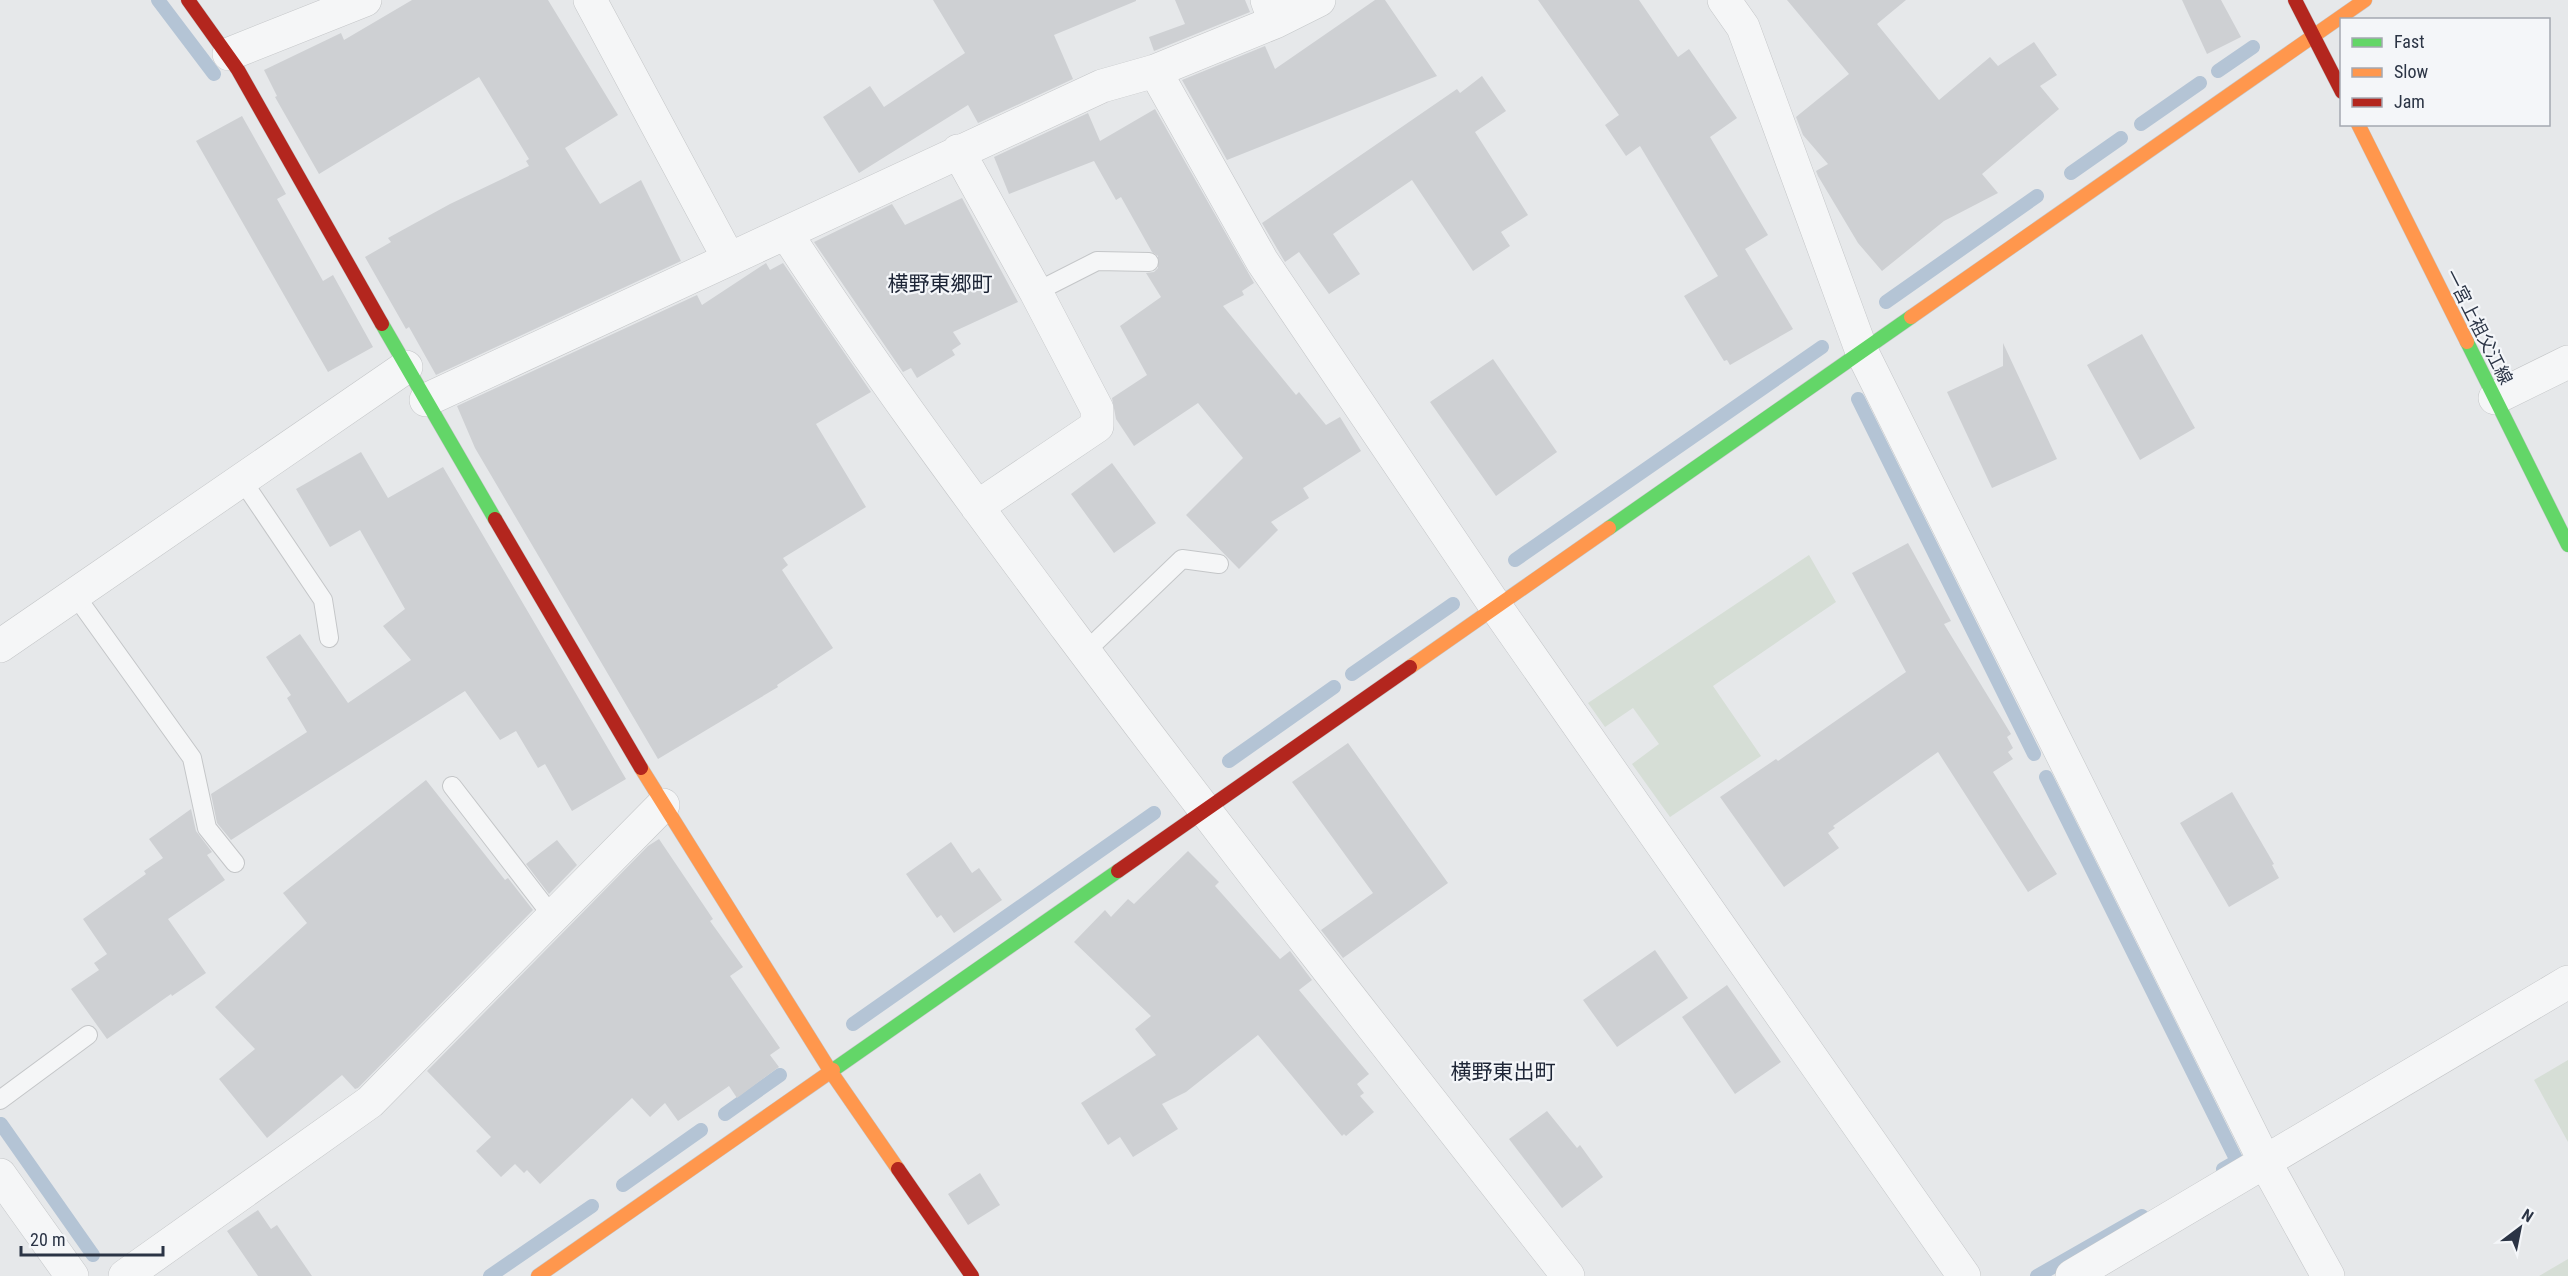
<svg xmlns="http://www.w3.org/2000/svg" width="2568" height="1276" font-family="'Roboto Condensed','Noto Sans JP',sans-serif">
  <rect width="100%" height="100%" fill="#e6e8ea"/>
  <path fill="#d6ded6" d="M1809,555L1836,602L1713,686L1761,756L1670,817L1632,764L1659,744L1633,708L1605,727L1588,703Z
    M2568,1060V1142L2534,1080Z
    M2568,1259V1276H2539Z"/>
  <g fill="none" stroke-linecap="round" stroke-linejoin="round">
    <path stroke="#b4c4d5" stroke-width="14" d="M158,0L214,74
      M2218,71L2253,47
      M2141,124L2200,83
      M2071,173L2121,138
      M1886,302L2037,196
      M1858,399L2034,754
      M1515,560L1822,347
      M1352,674L1453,604
      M1229,761L1334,687
      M2046,777L2237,1161L2223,1169
      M853,1024L1154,813
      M725,1114L780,1075
      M1,1124L93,1255
      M623,1185L701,1130
      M490,1276L592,1206
      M2037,1276L2142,1216"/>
  </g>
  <path fill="#ced0d3" d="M412,0H548L618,115L565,148L600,204L641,180L681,261L436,375L409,327L406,329L365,257L391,242L388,238L450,204L529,166L526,161L529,159L479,77L319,174L275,97L277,96L264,70L341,33L344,40Z
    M933,0H1136V1L1054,35L1073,79L978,123L968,105L859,173L823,117L870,86L884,107L965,53Z
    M1175,0H1245L1250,12L1154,51L1149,37L1185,24Z
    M1375,0H1385L1437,76L1227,160L1182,80L1265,46L1275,69Z
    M1538,0H1639L1678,57L1689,49L1737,118L1710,137L1768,235L1745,249L1793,329L1730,365L1727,360L1724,361L1684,296L1718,276L1640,146L1626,156L1605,125L1619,115Z
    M1787,0H1906L1877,24L1939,100L1990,57L1998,66L2034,42L2057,75L2040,86L2059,109L1982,174L1998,193L1944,221L1882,271L1858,243L1818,176L1816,171L1828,164L1803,135L1796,117L1849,74Z
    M2182,0H2221L2241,37L2207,54Z
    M1482,76L1506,111L1475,132L1528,215L1501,232L1510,246L1473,271L1412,180L1333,234L1360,274L1329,294L1299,252L1285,262L1262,223L1457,89L1460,93Z
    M1155,109L1254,283L1242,291L1244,295L1223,306L1296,395L1299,392L1326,425L1340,417L1361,451L1303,488L1309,498L1271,522L1278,530L1239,569L1186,515L1243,458L1198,403L1134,446L1116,419L1112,398L1147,375L1120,326L1161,297L1146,273L1154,272L1158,268V256L1152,252L1121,197L1116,200L1094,161L1009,194L994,157L1088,113L1100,141Z
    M242,116L286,194L277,199L323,281L333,275L373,347L328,372L196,141Z
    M962,198L1018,302L953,332L961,344L952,350L955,355L917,378L911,368L903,372L814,242L892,204L905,225Z
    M766,263L770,270L783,263L871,392L816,424L866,507L783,558L788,565L782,570L833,648L777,685L778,687L658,759L475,448L457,406L697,295L702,305Z
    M2142,334L2195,428L2140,460L2087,365Z
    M2003,343L2057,459L1992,488L1947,392L2003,366Z
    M1493,359L1557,452L1496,496L1430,402Z
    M361,452L388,498L443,467L626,779L572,811L545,764L538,768L516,731L500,740L465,691L231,840L217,823L211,794L307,732L287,698L291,695L266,657L300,634L348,703L411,660L383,626L405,609L360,530L330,547L296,489Z
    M1112,463L1156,523L1114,553L1071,494Z
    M1908,543L1951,621L1944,624L2011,734L2007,737L2013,748L2008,752L2013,759L1993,772L2057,874L2028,892L1938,752L1833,826L1835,828L1828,833L1839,848L1784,887L1720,797L1776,759L1778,761L1906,672L1852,573Z
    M1348,743L1448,883L1343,958L1321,930L1373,893L1292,782Z
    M426,780L505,880L508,878L533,910L358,1088L355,1089L342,1075L267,1138L219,1079L255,1049L215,1007L307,923L283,893Z
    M2232,792L2274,864L2272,865L2279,878L2229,907L2180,823Z
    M191,809L196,831L212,852L207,855L225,880L168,919L206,973L172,996L171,994L107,1039L71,989L99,970L94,963L107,954L83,919L146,874L144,871L163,858L149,839Z
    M659,839L713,919L710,921L743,967L730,976L780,1048L770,1055L779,1067L737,1098L729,1086L678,1121L665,1103L650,1117L632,1098L540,1184L527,1170L524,1173L515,1164L501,1177L476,1151L491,1137L427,1071L648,846Z
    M557,840L577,865L549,894L526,864Z
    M951,842L972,873L979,868L1002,900L954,933L941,915L937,918L906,874Z
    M1188,851L1219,882L1215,886L1280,959L1290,951L1312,980L1299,990L1369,1074L1357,1084L1364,1093L1360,1096L1374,1112L1346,1136L1344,1134L1342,1136L1258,1035L1186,1092L1162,1104L1178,1129L1133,1157L1120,1137L1108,1145L1081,1103L1156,1055L1135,1029L1151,1016L1074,942L1105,910L1111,917L1128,899L1134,904Z
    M1655,950L1688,998L1617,1047L1583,1000Z
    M1727,985L1781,1062L1735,1094L1682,1017Z
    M1547,1111L1577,1148L1580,1145L1603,1177L1562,1208L1509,1139Z
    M980,1173L1000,1205L968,1225L948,1194Z
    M258,1210L271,1229L277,1225L312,1276H258L227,1231Z"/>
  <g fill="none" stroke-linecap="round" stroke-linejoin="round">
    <g stroke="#c4c6c8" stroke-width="20">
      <path id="lane" d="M1036,292L1097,261L1149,262
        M242,480L323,600L329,638
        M75,595L192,758L207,828L235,863
        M1085,652L1182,559L1219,564
        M452,786L553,917
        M0,1100L88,1035"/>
    </g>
    <g stroke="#c4c6c8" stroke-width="34">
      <path id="street" d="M590,0L729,259
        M1724,0L1743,27L1862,352L2265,1162L2328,1276
        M1275,22L1319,0
        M229,54L365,0
        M1155,71L1262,261L1496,607L1964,1276
        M958,151L1036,292L1097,409V426L977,507
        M786,233C874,369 971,499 1067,628C1231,847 1399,1061 1568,1276
        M2495,398L2568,362
        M426,400L1102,86L1155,71L1275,22L1267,0
        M0,646L406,367
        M0,1175L72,1276
        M125,1276L370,1102L663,805
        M2072,1276L2568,982"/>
    </g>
    <g stroke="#c4c6c8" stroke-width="15">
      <path id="fast" d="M382,324L495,519
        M2467,342L2568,545
        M1609,528L1911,317
        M833,1070L1118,871"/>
    </g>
    <g stroke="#c4c6c8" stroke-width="15">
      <path id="slow" d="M2358,124L2467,342
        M1911,317L2365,0
        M1410,667L1609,528
        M641,768L831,1072L898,1169
        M538,1276L833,1070"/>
    </g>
    <g stroke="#c4c6c8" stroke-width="15">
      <path id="jam" d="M188,0L238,70L382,324
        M2295,0L2342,92
        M495,519L641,768
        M1118,871L1410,667
        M898,1169L972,1276"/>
    </g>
    <use href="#lane" stroke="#f5f6f7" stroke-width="18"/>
    <use href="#street" stroke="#f5f6f7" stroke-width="33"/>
    <use href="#fast" stroke="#63d668" stroke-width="14"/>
    <use href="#slow" stroke="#ff974d" stroke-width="14"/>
    <use href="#jam" stroke="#b3261e" stroke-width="14"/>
  </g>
  <g text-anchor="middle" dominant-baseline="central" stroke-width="4.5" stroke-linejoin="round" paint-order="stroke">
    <g font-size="18" fill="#2b3445" stroke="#f4f6f9">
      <text transform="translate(2479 327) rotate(63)">一宮上祖父江線</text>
    </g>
    <g font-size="21" fill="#1d2536" stroke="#f4f6f9">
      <text x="940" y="284">横野東郷町</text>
      <text x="1503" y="1072">横野東出町</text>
    </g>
  </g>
  <rect x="2340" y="18" width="210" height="108" fill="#f4f6f9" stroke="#a4a8b1" stroke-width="1.5"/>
  <rect x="2352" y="38" width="30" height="9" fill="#63d668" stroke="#a4a8b1" stroke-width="1.5"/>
  <text x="2394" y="48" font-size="18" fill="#2b3445">Fast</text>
  <rect x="2352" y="68" width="30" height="9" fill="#ff974d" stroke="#a4a8b1" stroke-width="1.5"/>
  <text x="2394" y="78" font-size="18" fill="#2b3445">Slow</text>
  <rect x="2352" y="98" width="30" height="9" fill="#b3261e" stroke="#a4a8b1" stroke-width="1.5"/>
  <text x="2394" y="108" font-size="18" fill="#2b3445">Jam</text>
  <g transform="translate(2520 1228) rotate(32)" stroke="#f4f6f9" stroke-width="4.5" paint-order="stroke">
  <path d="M0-4.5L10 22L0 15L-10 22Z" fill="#2b3445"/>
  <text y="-9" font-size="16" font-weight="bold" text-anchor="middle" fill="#2b3445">N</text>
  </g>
  <path d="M21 1246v9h142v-9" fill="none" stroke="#2b3445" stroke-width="3"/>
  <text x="30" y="1246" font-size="18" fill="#2b3445" stroke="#f4f6f9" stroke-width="4.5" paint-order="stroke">20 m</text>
</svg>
